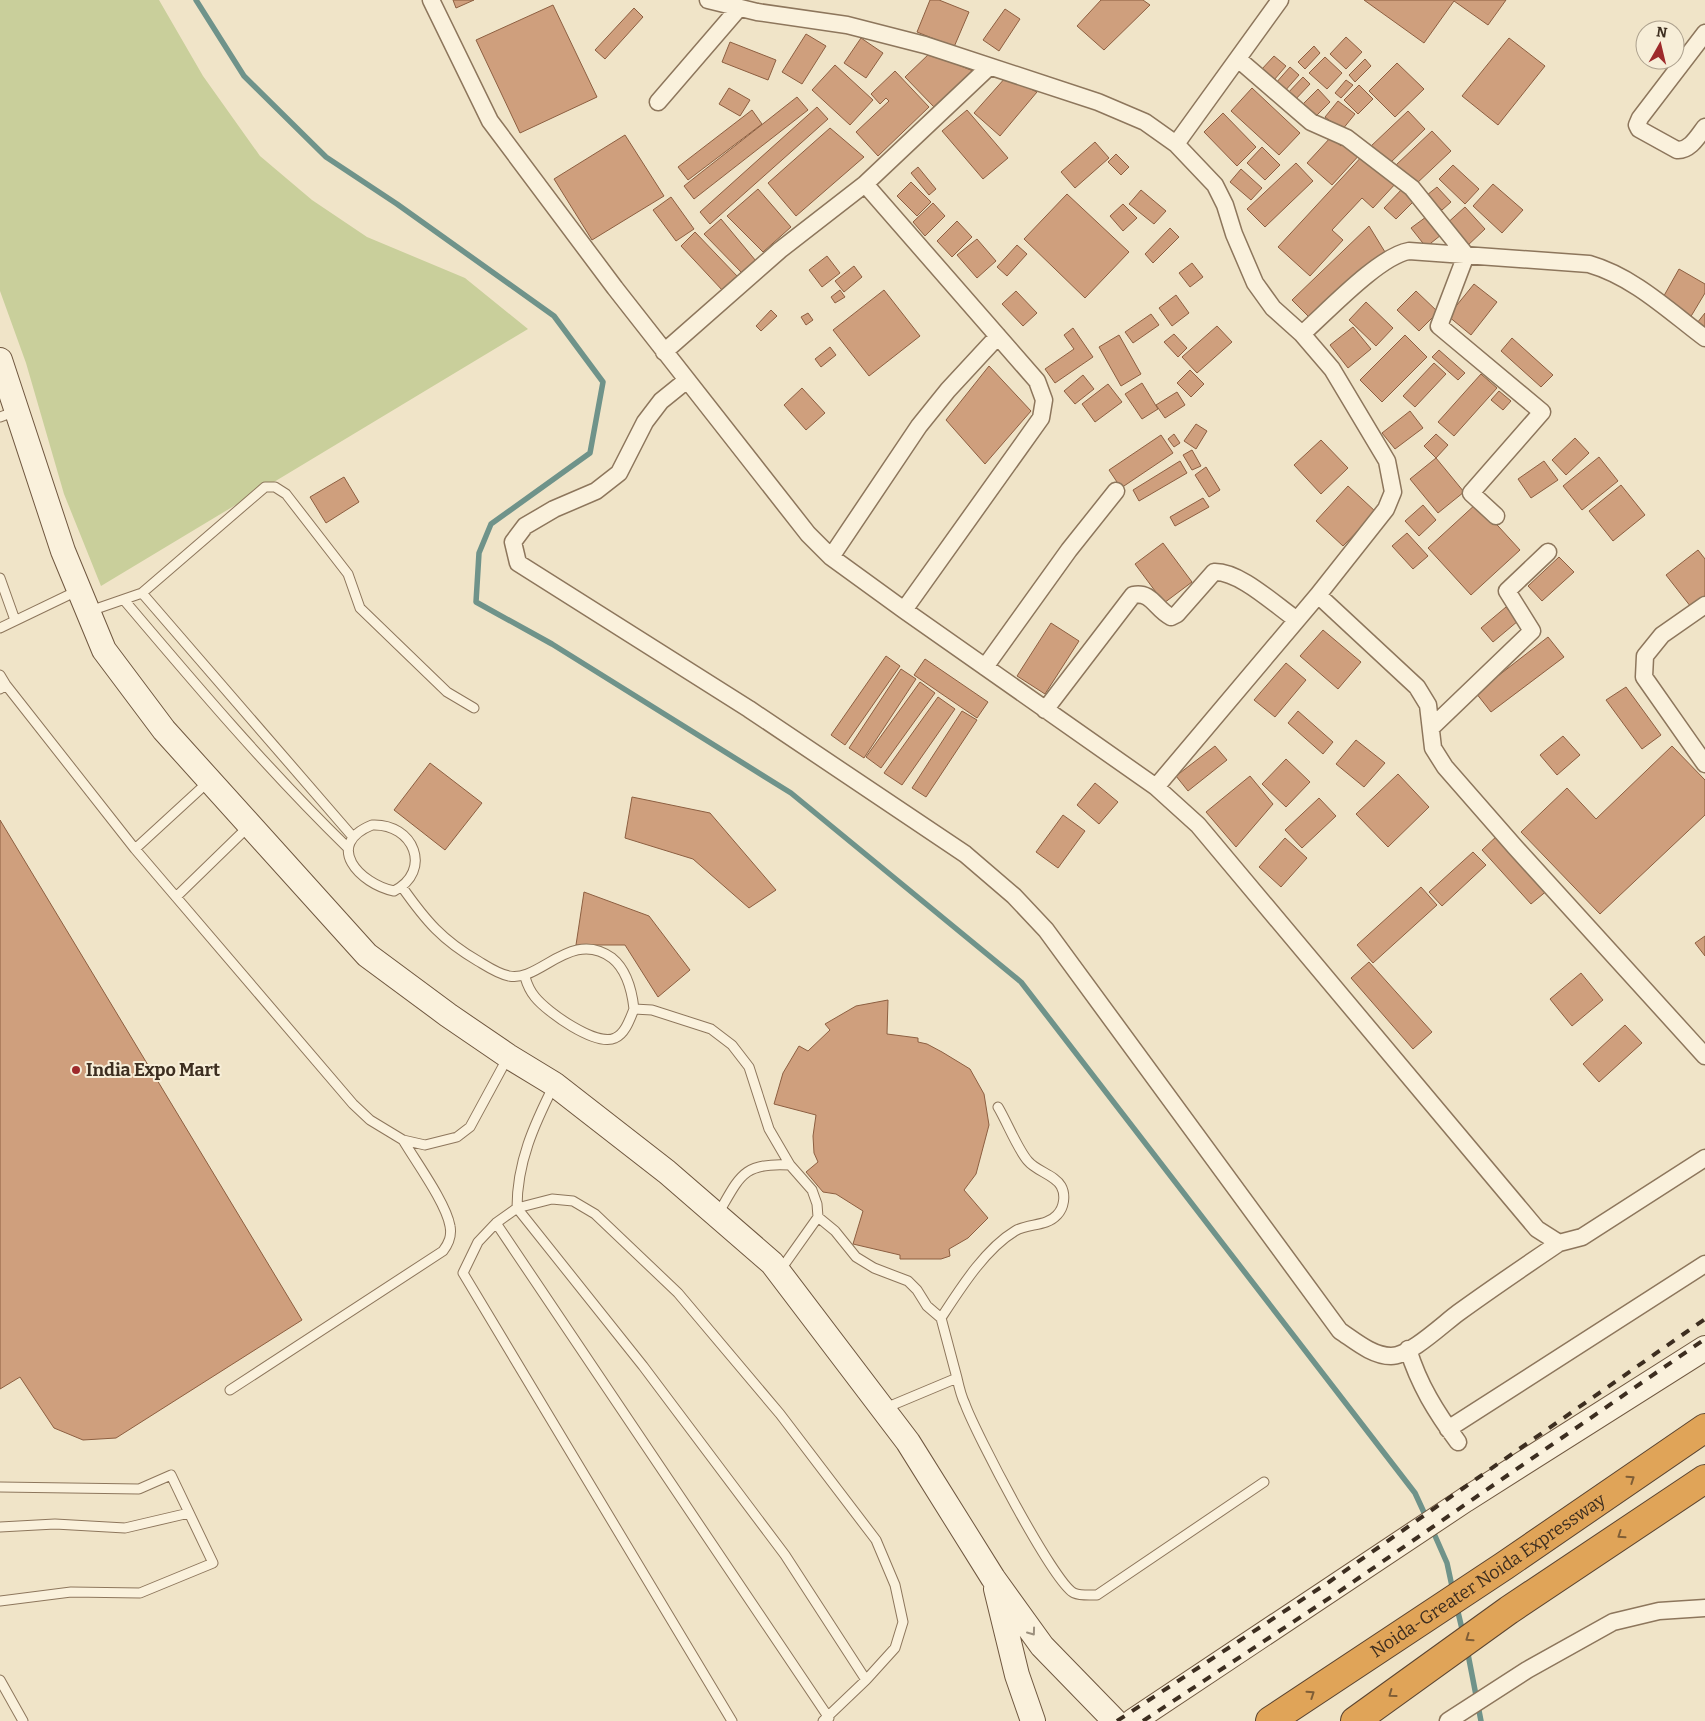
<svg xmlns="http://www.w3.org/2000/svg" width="1705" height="1721" font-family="Bitter,serif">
  <rect width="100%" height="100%" fill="#f0e4c8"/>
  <path fill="#c9cf9b" d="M0,0H159L203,76L260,156L312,200L367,237L465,278L528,329L101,586L64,494L26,363L0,291Z"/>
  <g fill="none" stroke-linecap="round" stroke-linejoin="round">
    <path stroke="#6f938a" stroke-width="5.5" d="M196,0L244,76L326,157L397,204L554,316L603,382L590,453L491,524L479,553L476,602L552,644L791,793L1021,982L1415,1493L1427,1519
      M1432,1529L1447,1563L1453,1591
      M1457,1608L1463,1633
      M1467,1649L1481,1721"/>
  </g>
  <path fill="#cf9f7d" stroke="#8d5f41" d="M453,0H474L456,8Z
    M930,0H939L969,12L954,47L917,32Z
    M1101,0H1143L1150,5L1104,50L1077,26Z
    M1364,0H1506L1488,25L1454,1L1424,43Z
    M553,5L597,97L520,133L476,40Z
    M634,8L643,17L605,59L595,50Z
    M1005,9L1020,19L999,51L983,40Z
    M806,34L826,46L802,84L782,72Z
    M1346,37L1362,52L1346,69L1330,54Z
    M861,38L883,53L866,78L844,63Z
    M1509,38L1545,66L1498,125L1462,96Z
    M730,42L776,60L768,80L722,62Z
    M1314,46L1320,53L1305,69L1298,62Z
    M930,53L973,71L934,107L905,77Z
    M1274,56L1286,66L1274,80L1261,70Z
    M1325,57L1342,73L1327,89L1309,73Z
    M1365,59L1371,66L1355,82L1349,75Z
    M1397,63L1424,89L1395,117L1369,91Z
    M835,65L873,100L850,125L812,90Z
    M1290,67L1299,75L1284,92L1275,84Z
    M895,71L929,107L878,156L856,132L889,101L886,98L880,104L871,94Z
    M1006,77L1037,92L1000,136L974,113Z
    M1303,77L1310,84L1293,102L1286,95Z
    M1346,80L1353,85L1341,98L1335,93Z
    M1359,85L1373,99L1358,114L1344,100Z
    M729,88L750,100L740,116L719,104Z
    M1252,88L1300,133L1279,155L1231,111Z
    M1318,89L1330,102L1314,118L1302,105Z
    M797,97L808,110L694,199L684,186Z
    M1338,101L1355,114L1342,130L1325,117Z
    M817,107L828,119L710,224L700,212Z
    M752,110L762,124L688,180L678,167Z
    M967,110L1008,158L983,179L942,131Z
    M1408,111L1425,129L1388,165L1370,147Z
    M1223,113L1256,147L1237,166L1204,132Z
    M830,128L864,157L796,216L768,183Z
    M1432,131L1451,151L1415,185L1396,165Z
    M625,135L664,196L592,240L554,179Z
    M1331,137L1341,146L1347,138L1362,152L1332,185L1307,163Z
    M1095,142L1109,158L1075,188L1061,172Z
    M1262,147L1280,165L1265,180L1247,163Z
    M1365,153L1397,182L1373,208L1362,198L1332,230L1343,240L1310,276L1278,247Z
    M1116,154L1129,167L1121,175L1108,162Z
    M1296,163L1313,181L1265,227L1247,209Z
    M1453,165L1479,189L1465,204L1439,179Z
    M918,167L936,189L929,195L911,173Z
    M1241,169L1262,188L1251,200L1230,182Z
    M911,182L931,202L917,216L897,196Z
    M1493,184L1523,210L1502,233L1473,206Z
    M1437,187L1451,202L1442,210L1427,195Z
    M1403,188L1415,200L1396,219L1384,208Z
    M758,189L791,227L763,252L727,216Z
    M1141,190L1166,211L1154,224L1129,204Z
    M1067,194L1129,252L1085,298L1024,239Z
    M671,197L694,229L676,241L653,210Z
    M933,203L945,216L925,236L913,222Z
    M1123,204L1137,218L1123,231L1110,216Z
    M1465,207L1485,229L1465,248L1444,226Z
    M1426,217L1441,235L1426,247L1411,228Z
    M721,219L756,261L742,273L704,234Z
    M957,221L972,237L952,257L937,241Z
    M1369,226L1385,252L1313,321L1292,300Z
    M1170,228L1179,237L1153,263L1145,254Z
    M695,232L738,277L723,291L681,246Z
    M977,239L996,261L977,278L957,255Z
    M1017,245L1027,254L1007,276L997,267Z
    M827,256L840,273L822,287L809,270Z
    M1192,263L1203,277L1190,287L1179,273Z
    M854,266L862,277L844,292L835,281Z
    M1679,269L1705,284V293L1690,318L1661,301Z
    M1474,284L1497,302L1471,335L1448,316Z
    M840,290L845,297L835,303L831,297Z
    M884,290L920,336L869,376L833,330Z
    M1016,291L1037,313L1023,326L1002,304Z
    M1416,291L1438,312L1419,331L1397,310Z
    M1176,295L1189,313L1172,326L1159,308Z
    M1366,302L1393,328L1376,346L1349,320Z
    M771,310L777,316L761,331L756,326Z
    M808,313L813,320L806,325L801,317Z
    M1705,313V329L1697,323Z
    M1151,314L1159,325L1133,343L1125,332Z
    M1217,326L1232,342L1197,373L1182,357Z
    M1353,327L1371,349L1348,368L1330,345Z
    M1073,328L1093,357L1055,383L1045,369L1074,349L1064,335Z
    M1174,334L1187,348L1178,357L1164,342Z
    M1119,335L1141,374L1121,386L1099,347Z
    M1405,335L1427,357L1382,402L1360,380Z
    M1512,338L1553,375L1541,387L1501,351Z
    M830,347L836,355L821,367L815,359Z
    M1439,350L1465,373L1458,380L1432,357Z
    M1434,363L1446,374L1415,407L1403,396Z
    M989,366L1031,411L985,464L946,420Z
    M1190,370L1204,384L1191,397L1177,383Z
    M1481,374L1497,388L1454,436L1438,422Z
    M1083,375L1094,389L1075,404L1064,391Z
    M1142,383L1158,409L1142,419L1125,394Z
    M1108,384L1122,402L1095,422L1082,404Z
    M802,388L825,413L806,430L784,405Z
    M1499,391L1511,401L1503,410L1491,400Z
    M1177,392L1185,405L1165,418L1156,405Z
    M1410,411L1423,428L1395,449L1382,433Z
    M1196,424L1207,431L1196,449L1184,441Z
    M1174,434L1180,443L1174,447L1168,439Z
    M1436,434L1448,445L1436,458L1424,446Z
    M1161,435L1173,453L1121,488L1109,470Z
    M1575,438L1589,453L1566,475L1552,460Z
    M1321,440L1348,468L1321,494L1294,465Z
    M1192,450L1201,466L1192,470L1183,455Z
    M1599,457L1618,481L1582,510L1563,486Z
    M1436,458L1464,492L1438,513L1410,479Z
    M1180,461L1187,473L1139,501L1133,490Z
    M1544,461L1558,480L1531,498L1518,479Z
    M1206,467L1220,490L1209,497L1195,475Z
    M344,477L359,502L326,523L310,497Z
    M1621,485L1645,515L1613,541L1589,511Z
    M1348,486L1376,512L1343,546L1316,521Z
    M1203,498L1209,507L1175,526L1170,517Z
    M1477,503L1520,550L1471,595L1428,548Z
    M1423,505L1436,520L1419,536L1405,521Z
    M1407,533L1428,556L1413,569L1392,546Z
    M1163,543L1192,582L1164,603L1135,564Z
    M1698,550L1705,559V597L1691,607L1666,575Z
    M1559,557L1574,572L1542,601L1528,586Z
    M1506,607L1518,621L1493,642L1481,628Z
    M1051,623L1079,641L1045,694L1017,676Z
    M1323,630L1361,662L1338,689L1300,656Z
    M1548,637L1564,657L1491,712L1476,693Z
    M886,656L900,666L845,745L831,735Z
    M925,659L988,702L977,718L914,675Z
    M1286,663L1306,680L1275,717L1254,700Z
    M901,669L916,679L864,758L849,748Z
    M920,682L935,693L881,768L866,757Z
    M1626,687L1661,735L1642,749L1606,700Z
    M938,697L955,709L902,785L884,773Z
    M962,711L977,720L926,797L912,788Z
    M1298,711L1333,742L1323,754L1288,723Z
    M1563,736L1580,755L1557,775L1540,755Z
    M1356,740L1385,763L1364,787L1336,764Z
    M1215,746L1227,760L1188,791L1176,776Z
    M1672,746L1705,780V815L1600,914L1521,832L1567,788L1596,819Z
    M1286,759L1310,782L1286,807L1262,784Z
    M430,763L482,803L445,850L394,810Z
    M1398,774L1429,807L1388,847L1356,814Z
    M1250,776L1273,804L1236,847L1206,812Z
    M1095,783L1118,802L1099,824L1077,805Z
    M632,797L710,813L776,890L749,908L693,859L625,838Z
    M1319,798L1336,816L1302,848L1285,830Z
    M1063,815L1085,831L1058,868L1036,852Z
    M0,820L302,1320L116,1438L83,1440L54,1428L20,1377L0,1389Z
    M1499,834L1549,889L1531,904L1482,850Z
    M1285,838L1307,858L1281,887L1259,867Z
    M1473,852L1486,865L1442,906L1429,892Z
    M1421,887L1437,905L1373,963L1357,945Z
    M584,892L649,916L690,970L658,997L625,945H576Z
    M1705,936V956L1695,943Z
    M1369,962L1432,1032L1413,1049L1351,978Z
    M1581,973L1603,1000L1572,1026L1550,999Z
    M888,1000L887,1034L918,1038V1042L927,1044L942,1052L970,1069L984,1094L989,1125L976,1174L964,1190L988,1218L968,1238L949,1249L950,1256L941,1259H900V1255L853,1244L863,1211L836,1194L823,1192L806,1172L818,1162L814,1153L813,1136L816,1115L774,1104L783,1073L799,1046L808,1051L830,1030L825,1024L856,1006Z
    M1625,1025L1642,1043L1599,1082L1583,1064Z"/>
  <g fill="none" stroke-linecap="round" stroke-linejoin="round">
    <g stroke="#8d765c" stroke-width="11">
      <path id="lane" d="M0,417L16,411
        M0,578L15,620
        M142,593L265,487H275L286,494L348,574L360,608L447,692L474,708
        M124,600C196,685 267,769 347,847
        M90,611L142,593L353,837
        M0,628L79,590
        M0,675L6,685
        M0,689L6,685L135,849L353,1104L370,1120L403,1140L425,1145L457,1137L470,1127L508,1057
        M372,825C414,823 433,871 394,891C360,884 323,845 372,825Z
        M135,849L208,782
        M402,887C426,921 442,940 478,961C488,967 498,974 509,976C539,983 571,928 612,958C627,970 632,991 634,1009L652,1010L711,1029L732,1045L749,1067L769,1129L790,1165
        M176,897L249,826
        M525,977C527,984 530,991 535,997C547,1012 596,1047 615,1038C625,1034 630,1019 634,1009
        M554,1085C534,1125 517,1162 517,1208L643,1366L785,1555L866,1680
        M718,1214C740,1176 743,1162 790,1165L812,1190L817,1204L818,1217L779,1272
        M818,1217L835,1231L856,1257L874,1268L908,1281L917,1290L927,1306L941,1318
        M496,1223L829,1718
        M957,1378C959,1387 961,1396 965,1404C975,1432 1054,1584 1074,1593C1081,1596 1089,1595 1097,1595L1264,1482
        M230,1390L443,1251C449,1243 452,1236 450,1226C446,1203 416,1162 403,1140
        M883,1409L957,1378L941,1318C960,1289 985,1249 1015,1231C1028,1223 1046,1227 1057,1215C1064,1208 1066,1195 1061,1186C1055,1175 1036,1171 1028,1161C1018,1150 1007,1122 998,1107
        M0,1487L139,1489L171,1475L213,1563L140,1593L71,1592L0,1601
        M0,1527L55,1524L125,1528L189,1513
        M0,1680L23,1721
        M732,1721L463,1273L478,1242L496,1223L517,1208L552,1199L573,1201L595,1214L678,1293L780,1414L876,1540L895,1585L903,1622L895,1648L866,1680L823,1721"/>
    </g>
    <g stroke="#8d765c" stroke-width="19">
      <path id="street" d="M431,0L490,121L615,288L808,534L831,557L904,610L1156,787L1198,825L1537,1229L1559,1243L1582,1237L1705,1158
        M708,0L757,12L847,25L925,45L1098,102L1145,122L1176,144
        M1280,0L1176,144L1215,185L1225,205L1234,234L1255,283L1273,308L1302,334L1332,369L1387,461L1393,492L1386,509L1318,595
        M1705,33L1640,118L1637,125L1639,129L1677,150C1690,151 1698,136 1705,127
        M1238,59L1311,122L1347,138L1412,188L1466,255L1439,326L1542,412L1471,493L1496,516
        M658,102L739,8
        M865,184L1037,381L1044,400L1041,418L904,610
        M1302,334C1327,312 1379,256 1409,251L1589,264C1634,277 1669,311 1705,338
        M664,352L780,250L865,184L989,67
        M687,380L661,401L645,422L619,473L596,491L554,509L525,526L513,542L518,563L749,709L965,854L1014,896L1046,930L1340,1331C1354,1340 1372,1356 1391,1356C1410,1356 1443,1324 1458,1313C1491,1289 1525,1266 1559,1243
        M831,557L919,426L948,390L998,336
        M1705,605L1662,635L1645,656L1644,677L1705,764
        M985,667L1069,550L1116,491
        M1045,710L1133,595C1152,591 1155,609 1171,617L1177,614L1214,572C1240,571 1275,605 1297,620
        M1431,728L1532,631L1507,591L1548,552
        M1156,787L1318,595L1417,687L1428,705L1433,748L1445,767L1515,847L1705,1056
        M1408,1349C1419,1385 1436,1412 1458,1442
        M1448,1429L1705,1264
        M1448,1721L1527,1670L1613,1622L1659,1611L1705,1608"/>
    </g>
    <g stroke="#6f573f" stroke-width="26">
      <path id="secondary" d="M0,360L63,551L104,650L164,730L367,955L448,1015L508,1056L554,1084L667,1172L772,1263L908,1442L993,1578L1042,1646L1115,1721
        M996,1589L1017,1675L1033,1721
        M1133,1721L1465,1500L1705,1348"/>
    </g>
    <g stroke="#5b4430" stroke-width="30">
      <g id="highway">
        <path id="s1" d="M1270,1721L1504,1566L1705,1428"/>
        <path d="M1355,1721L1509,1610L1705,1479"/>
      </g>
    </g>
    <use href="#lane" stroke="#faf1dc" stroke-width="9"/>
    <use href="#street" stroke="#faf1dc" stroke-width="16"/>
    <use href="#secondary" stroke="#faf1dc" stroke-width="24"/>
    <use href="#highway" stroke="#e0a458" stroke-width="28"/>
    <path stroke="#3d2e20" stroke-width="4" stroke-dasharray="9 9" stroke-linecap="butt" d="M1117,1721L1329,1582L1705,1319
      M1143,1721L1337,1593L1705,1339"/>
  </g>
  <defs><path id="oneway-chevron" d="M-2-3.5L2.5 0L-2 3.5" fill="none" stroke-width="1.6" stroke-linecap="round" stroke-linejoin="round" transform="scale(1.25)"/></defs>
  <g stroke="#7e5d36">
    <use href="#oneway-chevron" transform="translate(1631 1479) rotate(-34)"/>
    <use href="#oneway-chevron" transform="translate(1621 1535) rotate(146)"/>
    <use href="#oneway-chevron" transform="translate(1469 1638) rotate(145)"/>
    <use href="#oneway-chevron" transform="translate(1311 1694) rotate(-34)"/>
    <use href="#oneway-chevron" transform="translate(1392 1694) rotate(144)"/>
  </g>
  <use stroke="#9c907e" href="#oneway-chevron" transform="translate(1032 1632) rotate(54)"/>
  <circle fill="#9e2a2b" stroke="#f7eed8" stroke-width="2" cx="76" cy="1070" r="5"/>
  <g text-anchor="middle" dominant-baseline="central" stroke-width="4" stroke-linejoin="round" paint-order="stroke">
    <g font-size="18" font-weight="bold" fill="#3d2e20" stroke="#f7eed8" text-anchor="start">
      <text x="86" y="1070">India Expo Mart</text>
    </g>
    <g font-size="18" fill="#3d2e20" stroke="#f7eed8">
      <text stroke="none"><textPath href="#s1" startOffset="262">Noida-Greater Noida Expressway</textPath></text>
    </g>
  </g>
  <g transform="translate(1660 45) rotate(8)"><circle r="24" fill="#f7eed8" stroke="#ada18e"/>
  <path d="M0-4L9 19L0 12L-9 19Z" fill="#9e2a2b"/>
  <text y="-8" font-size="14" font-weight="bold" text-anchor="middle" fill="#3d2e20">N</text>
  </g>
</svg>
